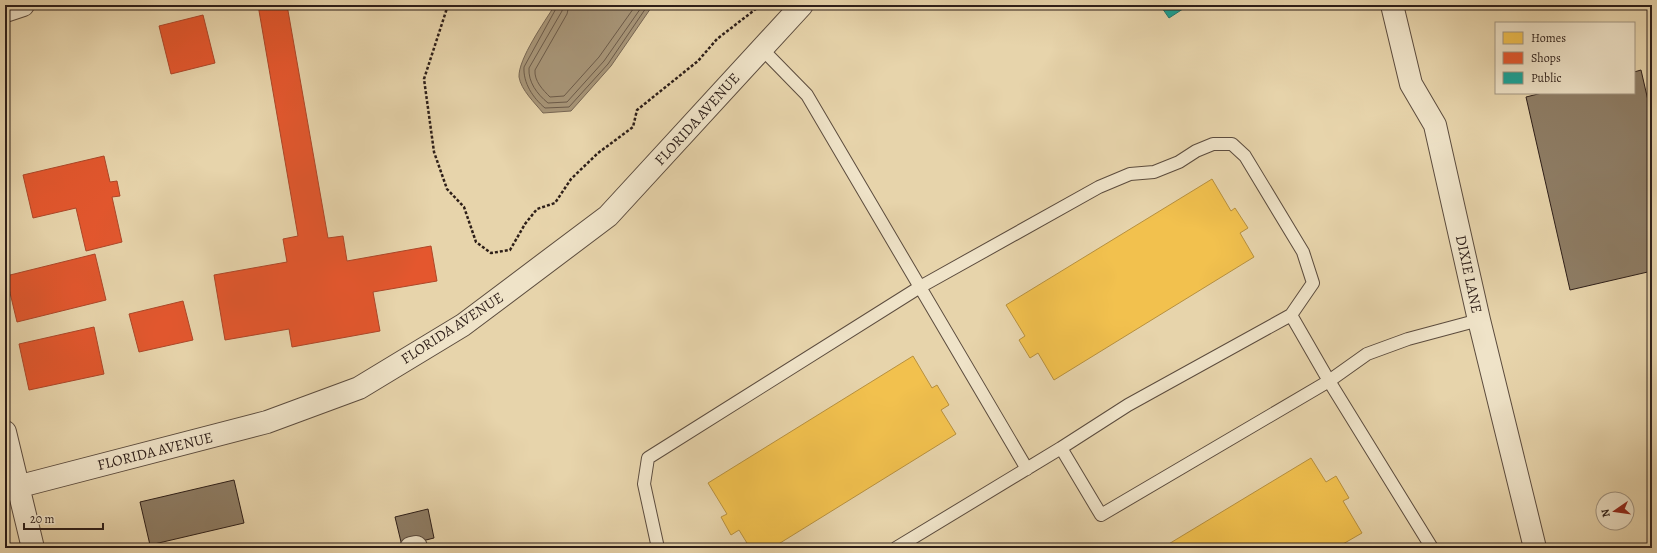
<svg xmlns="http://www.w3.org/2000/svg" width="1657" height="553" font-family="Alegreya,serif">
  <rect width="100%" height="100%" fill="#e7d4ab"/>
  <filter id="stains"><feTurbulence type="fractalNoise" baseFrequency=".005" numOctaves="4"/><feColorMatrix values="0 0 0 0 .2 0 0 0 0 .09 0 0 0 0 .02 0 0 0 .5 -.17"/></filter>
  <radialGradient id="worn" r=".72"><stop offset=".6" stop-color="#630" stop-opacity="0"/><stop offset="1" stop-color="#630" stop-opacity=".3"/></radialGradient>
  <path fill="#a89679" stroke="#776653" d="M555,5H653L611,66L571,111L543,113C535,103 521,90 519,77C518,59 545,21 555,5Z"/>
  <path fill="#f2c14e" stroke="#b7903e" d="M1212,179L1231,211L1235,208L1248,228L1240,233L1254,257L1054,380L1038,353L1030,358L1019,340L1025,336L1006,305Z
    M913,356L932,388L937,385L949,405L941,410L956,434L772,548H750L739,530L731,535L721,517L727,514L708,483Z
    M1311,458L1326,482L1336,476L1349,498L1343,501L1362,533L1336,548H1162Z"/>
  <path fill="#e4572e" stroke="#ad4628" d="M258,5H287L328,238L343,236L347,261L431,246L437,281L373,292L380,331L292,347L289,329L225,340L214,275L287,262L283,239L298,236Z
    M203,15L215,63L171,74L159,26Z
    M104,156L110,182L117,181L120,196L112,197L122,242L86,251L76,208L33,218L23,175Z
    M95,254L106,300L17,322L6,276Z
    M183,301L193,340L139,352L129,314Z
    M94,327L104,374L29,390L19,344Z"/>
  <path fill="#17a398" stroke="#1e7b72" d="M1160,5H1189L1169,18Z"/>
  <g fill="none" stroke-linecap="round" stroke-linejoin="round">
    <path stroke="#6b5a49" stroke-width="1" d="M558,5L524,67C523,83 533,98 545,108L569,107L608,64L648,5
      M563,5L562,11L529,68C528,82 537,94 548,103L567,102L604,61L643,5
      M569,5L567,14L535,70C534,81 543,90 550,97L564,96L599,57L636,5"/>
  </g>
  <path fill="#8e7d65" stroke="#2e1f19" d="M1641,70L1652,118V271L1570,290L1526,97L1542,93H1634V72Z
    M234,480L244,523L150,545L140,502Z
    M428,509L434,538L402,546L395,517Z"/>
  <g fill="none" stroke-linecap="round" stroke-linejoin="round">
    <g stroke="#5c4c3e" stroke-width="14">
      <path id="service" d="M761,48L807,95L1027,469
        M1061,448L1128,405L1291,315L1329,381L1432,548
        M658,548L644,484L648,458L920,287L1099,187L1130,174L1154,172L1179,162L1196,151L1213,144H1232L1245,156L1303,252L1313,283L1291,315
        M896,548L1061,448L1101,515L1329,381L1367,354L1408,339L1479,320"/>
    </g>
    <g stroke="#5c4c3e" stroke-width="24">
      <path id="minor" d="M1392,5L1411,84L1435,125L1479,320L1535,548
        M411,548L416,547"/>
    </g>
    <g stroke="#5c4c3e" stroke-width="24">
      <path id="tertiary" d="M5,11L23,5
        M5,432L33,548
        M5,490L267,422L359,388L463,325L608,216L802,5"/>
    </g>
    <path stroke="#2e1f19" stroke-width="2.5" stroke-dasharray="3 2" stroke-linecap="butt" d="M448,5L424,79L434,152L447,189L464,207L476,242L491,253L510,250L525,224L537,209L555,203L571,179L598,153L633,127L637,110L698,61L717,39L761,5"/>
    <use href="#service" stroke="#efe3c8" stroke-width="12"/>
    <use href="#minor" stroke="#efe3c8" stroke-width="22"/>
    <use href="#tertiary" stroke="#efe3c8" stroke-width="22"/>
  </g>
  <g text-anchor="middle" dominant-baseline="central" stroke-width="4" stroke-linejoin="round" paint-order="stroke">
    <g font-size="15" fill="#2e1f19" stroke="#efe3c8">
      <text transform="translate(697 119) rotate(-48)">FLORIDA AVENUE</text>
      <text transform="translate(1469 274) rotate(78)">DIXIE LANE</text>
      <text transform="translate(452 328) rotate(-33)">FLORIDA AVENUE</text>
      <text transform="translate(155 451) rotate(-14)">FLORIDA AVENUE</text>
    </g>
  </g>
  <rect width="1657" height="553" fill="none" stroke="#e7d4ab" stroke-width="20"/>
  <rect x="6" y="6" width="1645" height="541" fill="none" stroke="#2e1f19" stroke-width="2"/>
  <rect x="10" y="10" width="1637" height="533" fill="none" stroke="#2e1f19"/>
  <rect x="1495" y="22" width="140" height="72" fill="#efe3c8" stroke="#a29582"/>
  <rect x="1503" y="32" width="20" height="12" fill="#f2c14e" stroke="#a29582"/>
  <text x="1531" y="42" font-size="12" fill="#2e1f19">Homes</text>
  <rect x="1503" y="52" width="20" height="12" fill="#e4572e" stroke="#a29582"/>
  <text x="1531" y="62" font-size="12" fill="#2e1f19">Shops</text>
  <rect x="1503" y="72" width="20" height="12" fill="#17a398" stroke="#a29582"/>
  <text x="1531" y="82" font-size="12" fill="#2e1f19">Public</text>
  <g transform="translate(1615 511) rotate(257)"><circle r="19" fill="#efe3c8" stroke="#a29582"/>
  <path d="M0-3L7 15L0 10L-7 15Z" fill="#8f2418"/>
  <text y="-6" font-size="11" font-weight="bold" text-anchor="middle" fill="#2e1f19">N</text>
  </g>
  <path d="M24 523v6h79v-6" fill="none" stroke="#2e1f19" stroke-width="2"/>
  <text x="30" y="523" font-size="12" fill="#2e1f19" stroke="#efe3c8" stroke-width="3" paint-order="stroke">20 m</text>
  <rect width="100%" height="100%" filter="url(#stains)"/>
  <rect width="100%" height="100%" fill="url(#worn)"/>
</svg>
